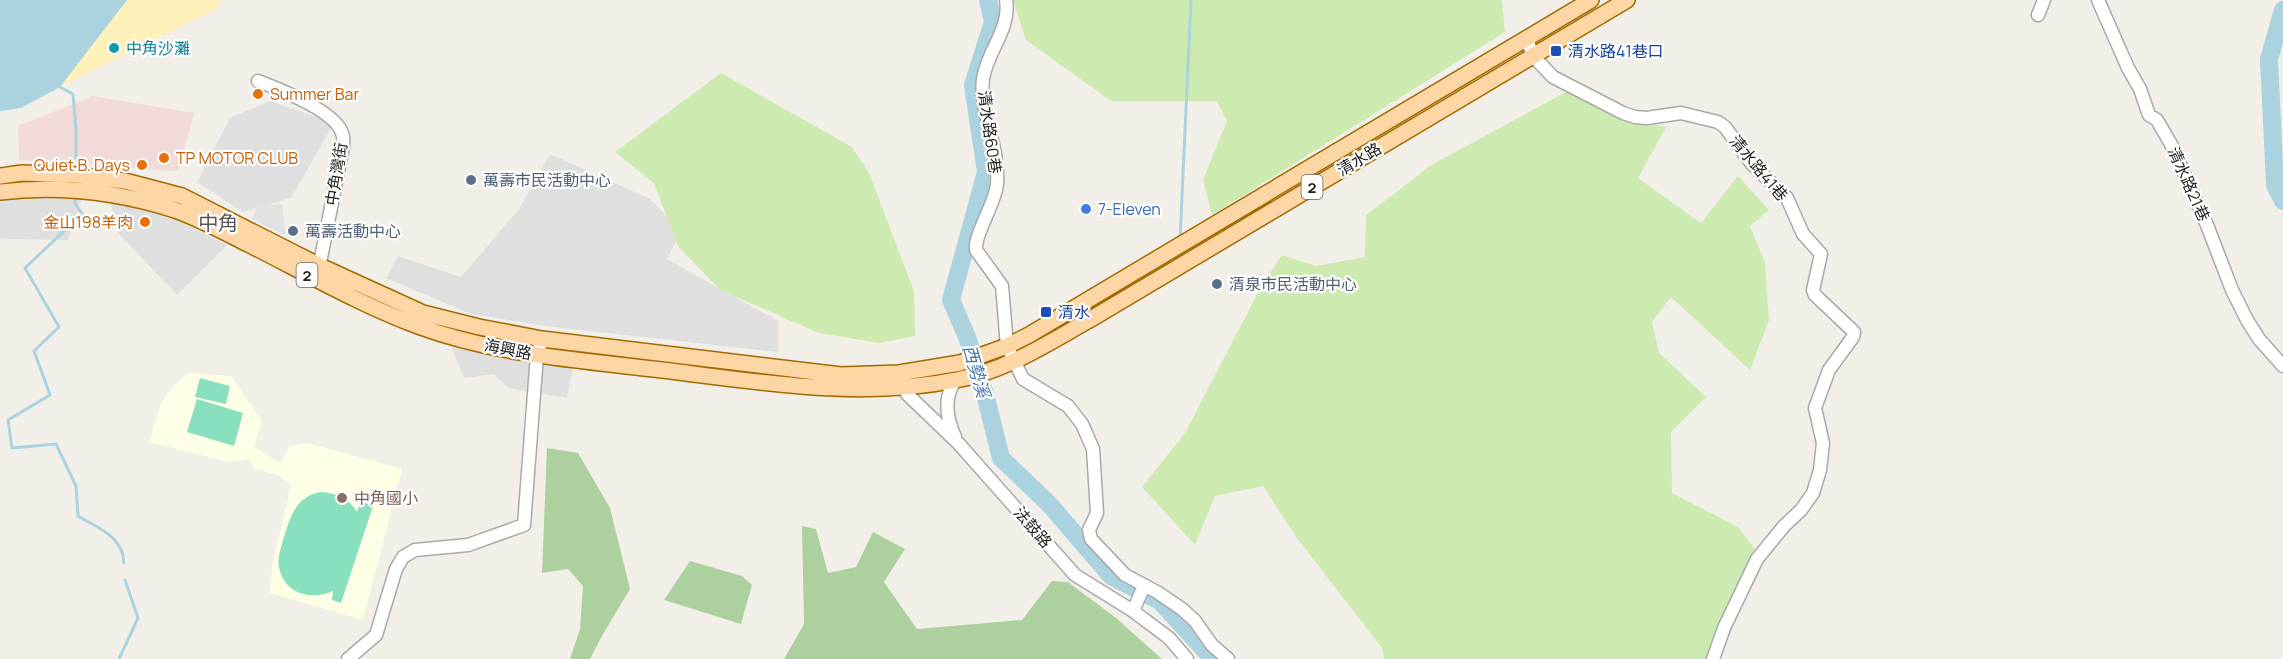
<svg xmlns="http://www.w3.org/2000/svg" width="2283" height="659" font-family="Manrope,'Noto Sans TC',sans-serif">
  <rect width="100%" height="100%" fill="#f2efe9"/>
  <path fill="#e0dfdf" d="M270,101L334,123L291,198L243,212L197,182L230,118Z
    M550,154L650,199L681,231L667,259L778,321V352L545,326L471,314L386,278L398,256L461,277L519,209Z
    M0,192L83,195L68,240L0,239Z
    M110,201L159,211L227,245L177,295L118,233Z
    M452,348L573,367L567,398L508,388L494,374L464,378Z"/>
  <path fill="#f2dad9" d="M93,96L194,113L178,171L19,160L18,126Z"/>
  <path fill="#ffffe5" d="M188,373L231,376L262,421L254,447L280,463L290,446L308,443L402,469L363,620L270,593L272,567L291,485L278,475L255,469L249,459L229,462L149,442L161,403L172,387Z"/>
  <path fill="#cdebb0" d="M1013,0H1502L1505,32L1212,215L1203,180L1227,121L1217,101H1111L1026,40Z
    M721,73L852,147L869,173L914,291L915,336L879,343L819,333L720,290L678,246L654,183L615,152Z
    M1568,91L1620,118L1666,127L1638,178L1701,223L1738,176L1769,210L1750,226L1765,262L1769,320L1750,370L1671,297L1652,322L1659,353L1706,397L1671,432L1672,493L1738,527L1755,549L1705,659H1384L1382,648L1297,538L1263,486L1215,496L1195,545L1142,487L1185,433L1262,285L1282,255L1316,266L1365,257L1366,215L1433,164Z"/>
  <path fill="#add19e" d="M547,448L578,453L610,508L630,589L603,634L590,659H570L580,629L583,586L568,569L542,573Z
    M802,526L816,529L828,573L856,567L873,532L905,549L884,582L917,629L1022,620L1052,581L1068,582L1116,618L1162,659H784L804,624Z
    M690,561L742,576L752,585L741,624L664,600Z"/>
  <path fill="#fff1ba" d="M127,0H222L216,9L60,87Z"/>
  <path fill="#88e0be" d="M200,378L230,386L226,404L195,397Z
    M197,399L243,413L234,446L187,432Z
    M320,492C336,493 349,498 357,512L361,501L373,506L341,603L332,600L333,591C311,601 284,594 279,567C277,558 281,549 283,540C290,518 295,497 320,492Z"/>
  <path fill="#e2e2e2" d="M282,204L286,236L252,219L257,205Z"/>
  <path fill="#aad3df" d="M0,0H127L60,87L21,108L0,111Z"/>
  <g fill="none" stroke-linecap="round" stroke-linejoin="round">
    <path stroke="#aad3df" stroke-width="3" d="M60,87L73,94L76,131V170
      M75,195V203L82,214L25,268L59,327L34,351L50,395L8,420L12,448L56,444L76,486L78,516C98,528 123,536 124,563
      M1180,240L1191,0
      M119,659L138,618L125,580"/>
    <path stroke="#aad3df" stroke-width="18" d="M988,0L993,22L973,85L986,172L951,300L967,337L985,394L1001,458L1049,504L1111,576L1160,601L1213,659
      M2283,10L2269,59L2275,185L2283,201"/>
    <g stroke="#a9a9a9" stroke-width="15">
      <path id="minor" d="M1006,0C1011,29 987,51 983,79C979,111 1000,148 997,184C995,205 974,234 976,250L1002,286L1007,346L1023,379L1068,406L1082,424L1093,449L1097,513L1089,530L1091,539L1125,575L1157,592L1182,609L1195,621L1212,645L1228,659
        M2098,0L2128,68L2140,89L2149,115L2157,120L2172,146L2207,225L2232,290L2247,320L2259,339L2283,366
        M2038,15L2044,0
        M1527,39L1533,56L1553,77L1623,113L1635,117L1647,118L1681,113L1718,122L1725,127L1752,164L1787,198L1803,234L1821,254L1813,290L1815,295L1854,332L1853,337L1829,370L1815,408L1823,443L1820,470L1813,493L1801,510L1784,526L1757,559L1724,628L1713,659
        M258,81C279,89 335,111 342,133C344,137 343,143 343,147L318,273
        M903,379L907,394L959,444L1075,575L1133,611L1169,638L1187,659
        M955,381C943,398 947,419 955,437
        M1133,611L1144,586
        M348,659L376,635L396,569L403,557L415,550L468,545L524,525L537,355L542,339"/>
    </g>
    <g stroke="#a06b00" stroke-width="18">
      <path id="major" d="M0,176L22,173L76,175L125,181L182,196L320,266L423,313L479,327L542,339L841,375L899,373L960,363L1007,346L1029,335L1591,0
        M0,192C60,185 118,192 175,210C200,219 224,232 248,244C304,272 359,304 418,326C494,354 575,360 654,369C754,381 857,400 956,380C1006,371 1048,343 1091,319L1627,0"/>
    </g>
    <use href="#minor" stroke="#fff" stroke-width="12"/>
    <use href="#major" stroke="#fcd6a4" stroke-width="15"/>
  </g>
  <circle fill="#0f9aa8" stroke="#fff" stroke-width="2" cx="114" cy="48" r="6"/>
  <g fill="#1a4fb4" stroke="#fff" stroke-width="2">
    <rect x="1550" y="45" width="12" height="12" rx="3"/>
    <rect x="1040" y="306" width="12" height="12" rx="3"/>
  </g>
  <g fill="#e8710a" stroke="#fff" stroke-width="2">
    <circle cx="258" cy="94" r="6"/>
    <circle cx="164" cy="158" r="6"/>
    <circle cx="142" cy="165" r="6"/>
    <circle cx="145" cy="222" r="6"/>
  </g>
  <g fill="#5c6f8a" stroke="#fff" stroke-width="2">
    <circle cx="471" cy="180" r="6"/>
    <circle cx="293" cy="231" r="6"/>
    <circle cx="1217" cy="284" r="6"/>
  </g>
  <circle fill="#3f7fe0" stroke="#fff" stroke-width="2" cx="1086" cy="209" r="6"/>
  <circle fill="#8d6e63" stroke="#fff" stroke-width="2" cx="342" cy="498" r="6"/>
  <g text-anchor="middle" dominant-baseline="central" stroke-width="4.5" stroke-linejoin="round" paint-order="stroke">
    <g fill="#fff" stroke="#646464" stroke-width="1.5">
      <rect x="1301.5" y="175" width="21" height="24" rx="4.5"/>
      <rect x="296.5" y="263" width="21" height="24" rx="4.5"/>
    </g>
    <g font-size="15" font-weight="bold" fill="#222">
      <text x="1312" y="187">2</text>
      <text x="307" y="275">2</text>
    </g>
    <g font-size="16" fill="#0d838f" stroke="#fff" text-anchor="start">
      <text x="126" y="48">中角沙灘</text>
    </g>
    <g font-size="16" fill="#164399" stroke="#fff" text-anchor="start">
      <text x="1568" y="51">清水路41巷口</text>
      <text x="1058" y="312">清水</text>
    </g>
    <g font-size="16" fill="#c56008" stroke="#fff" text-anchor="start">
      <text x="270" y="94">Summer Bar</text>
      <text x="176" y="158">TP MOTOR CLUB</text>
      <text x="130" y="165" text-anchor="end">Quiet B. Days</text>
      <text x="133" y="222" text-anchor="end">金山198羊肉</text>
    </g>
    <g font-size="16" fill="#222" stroke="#fff">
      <text transform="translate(990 132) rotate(82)">清水路60巷</text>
      <text transform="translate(1359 159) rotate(-31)">清水路</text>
      <text transform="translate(1759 168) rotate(50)">清水路41巷</text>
      <text transform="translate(336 174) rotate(-81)">中角灣街</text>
      <text transform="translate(2189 184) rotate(66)">清水路21巷</text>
      <text transform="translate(508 349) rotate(11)">海興路</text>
      <text transform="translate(1033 527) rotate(49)">法鼓路</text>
    </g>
    <g font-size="16" fill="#4e5e75" stroke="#fff" text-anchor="start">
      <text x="483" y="180">萬壽市民活動中心</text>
      <text x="305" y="231">萬壽活動中心</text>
      <text x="1229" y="284">清泉市民活動中心</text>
    </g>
    <g font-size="16" fill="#366cbe" stroke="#fff" text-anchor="start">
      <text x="1098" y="209">7-Eleven</text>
    </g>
    <g font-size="16" fill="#785e54" stroke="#fff" text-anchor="start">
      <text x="354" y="498">中角國小</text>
    </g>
    <g font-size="18" font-style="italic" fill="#4a7aab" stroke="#fff">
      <text transform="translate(977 371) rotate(74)">西勢溪</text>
    </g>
    <g font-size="20" fill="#555" stroke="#fff">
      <text x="218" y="222">中角</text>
    </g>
  </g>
</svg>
